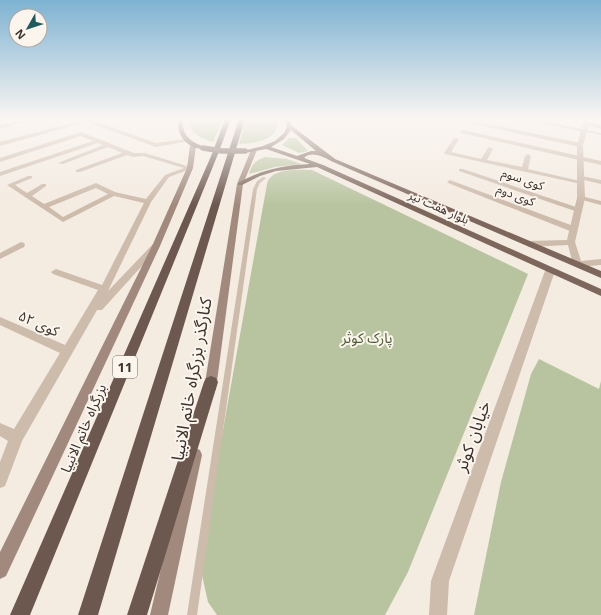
<svg xmlns="http://www.w3.org/2000/svg" width="601" height="615" font-family="'Open Sans','Noto Sans Arabic',sans-serif">
  <rect width="100%" height="100%" fill="#f4ebe1"/>
  <path fill="#b8c4a0" d="M190,119H223L213,142C202,139 187,132 190,119Z
    M246,119H277C282,139 254,144 239,144Z
    M289,138H296L308,151L299,153L282,145Z
    M265,157L287,159L301,164L275,167L249,174C252,164 255,161 265,157Z
    M312,170L528,274L408,572L385,615H217L208,602L202,575L204,536L267,184C271,167 299,170 312,170Z
    M539,359L599,389L601,381V615H474L501,482L531,374Z"/>
  <g fill="none" stroke-linecap="round" stroke-linejoin="round">
    <path fill="#cdbbac" fill-rule="evenodd" d="M583,129L601,133V135L582,131L581,130Z
      M263,177L266,178L260,183L257,189L197,615H187L253,189L257,181Z"/>
    <path fill="#cdbbac" fill-rule="evenodd" d="M29,119H36L0,129V125Z
      M75,119H89L156,143L186,139L189,141L156,147L87,122L0,146V142L80,121Z
      M524,119H532L586,130L583,132L526,120Z
      M475,121L580,143L583,145L580,147L473,124V122Z
      M586,122L601,125V129L584,125V123Z
      M463,130L601,161V165L461,133L460,132Z
      M81,132L134,153H145L193,168L169,177L151,202L108,291L153,244H159L160,246L102,310H97L22,441L5,486L0,488V462L8,441L0,436V423L14,429L60,353L0,325V317L65,345L98,290L53,274L51,272L56,269L102,285L144,203L114,196L63,222L7,185L28,176H32V178L15,185L27,193L42,184H46V186L32,196L44,204L96,183L115,192L146,199L165,175L184,168L143,156L133,157L127,155L80,172H76V170L122,153L108,147L63,164L58,163L103,145L98,143L0,176V172L93,141L81,136L0,162V158ZM96,188L108,194L63,217L49,207Z
      M454,138L459,139L451,152L481,159L488,148L490,147L493,149L487,160L522,167L525,156L528,154L531,156L528,169L584,182L581,184L445,154L444,153Z
      M459,169H463L582,209L578,211H575L459,171Z
      M582,176L601,180V184L580,179V177Z
      M450,180L576,227L577,229L576,231H570L448,183L447,182Z
      M581,196L601,201V205L579,199L577,198Z
      M21,242L24,243L25,245L24,247L0,259V253Z"/>
    <path fill="#cdbbac" fill-rule="evenodd" d="M582,119H586L589,124L583,145L585,198L575,242L581,261L601,259V265L577,267L573,264L568,245L529,247L525,244L529,241L567,240L577,198V145L583,124Z
      M550,268L555,271L449,581L447,615H429L431,581L545,271Z"/>
    <path fill="#a18a7d" fill-rule="evenodd" d="M193,144L196,146L193,168L160,246L6,576L0,579V552L152,246L187,168L190,146Z
      M254,148L257,150L243,184L216,389L214,393L210,394L206,393L204,389L237,184L251,150Z
      M195,448L200,450L202,455L168,615H150L188,455L190,450Z"/>
    <path fill="#7d675c" fill-rule="evenodd" d="M179,119H183C181,135 191,142 205,147V149C188,150 175,135 179,119Z
      M285,119H289L292,126L335,159L601,271V278L331,161C322,156 311,151 304,158L323,165L601,289V296L317,167L276,171L260,176L242,185H238V183C261,170 283,165 310,164L266,149L245,153L242,151L263,146L275,141L284,133L287,127ZM291,130L316,151H311L297,156L271,147L284,139Z"/>
    <path fill="#6c584f" fill-rule="evenodd" d="M225,119H231L218,154L30,615H10L212,154Z
      M239,119H245L98,615H78Z
      M211,376L216,378L218,382L147,615H127L204,382L206,378Z"/>
    <path stroke="#7d675c" stroke-width="5.5" d="M203,148L222,151H245"/>
  </g>
  <linearGradient id="sky" x2="0" y2="1"><stop stop-color="#7eb2d2"/><stop offset="0.58" stop-color="#faf6f2"/><stop offset="1" stop-color="#faf6f2" stop-opacity="0"/></linearGradient>
  <rect width="601" height="205" fill="url(#sky)"/>
  <g text-anchor="middle" dominant-baseline="central" stroke-width="4" stroke-linejoin="round" paint-order="stroke">
    <g font-size="12" fill="#3b302b" stroke="#fbf5ee">
      <text transform="translate(523 179) rotate(19)">کوی سوم</text>
      <text transform="translate(516 195) rotate(21)">کوی دوم</text>
      <text transform="translate(439 207) rotate(24)">بلوار هفت تیر</text>
    </g>
    <rect fill="#fbf5ee" stroke="#756b66" stroke-width="1" x="113" y="356" width="24" height="22" rx="3"/>
    <g font-size="13" font-weight="bold" fill="#3b302b">
      <text x="125" y="367">11</text>
    </g>
    <g font-size="14" fill="#3b302b" stroke="#fbf5ee">
      <text transform="translate(39 323) rotate(24)">کوی ۵۲</text>
      <text transform="translate(83 428) rotate(-67)">بزرگراه خاتم الانبیا</text>
    </g>
    <g font-size="14" fill="#4a5a2e" stroke="#fbf5ee">
      <text x="367" y="337">پارک کوثر</text>
    </g>
    <g font-size="17" fill="#3b302b" stroke="#fbf5ee">
      <text transform="translate(191 379) rotate(-80)">کنارگذر بزرگراه خاتم الانبیا</text>
      <text transform="translate(472 436) rotate(-70)">خیابان کوثر</text>
    </g>
  </g>
  <g transform="translate(28 28) rotate(231)"><circle r="19" fill="#fbf5ee" stroke="#aea6a0"/>
  <path d="M0-3L7 15L0 10L-7 15Z" fill="#1f5a5e"/>
  <text y="-6" font-size="11" font-weight="bold" text-anchor="middle" fill="#3b302b">N</text>
  </g>
</svg>
